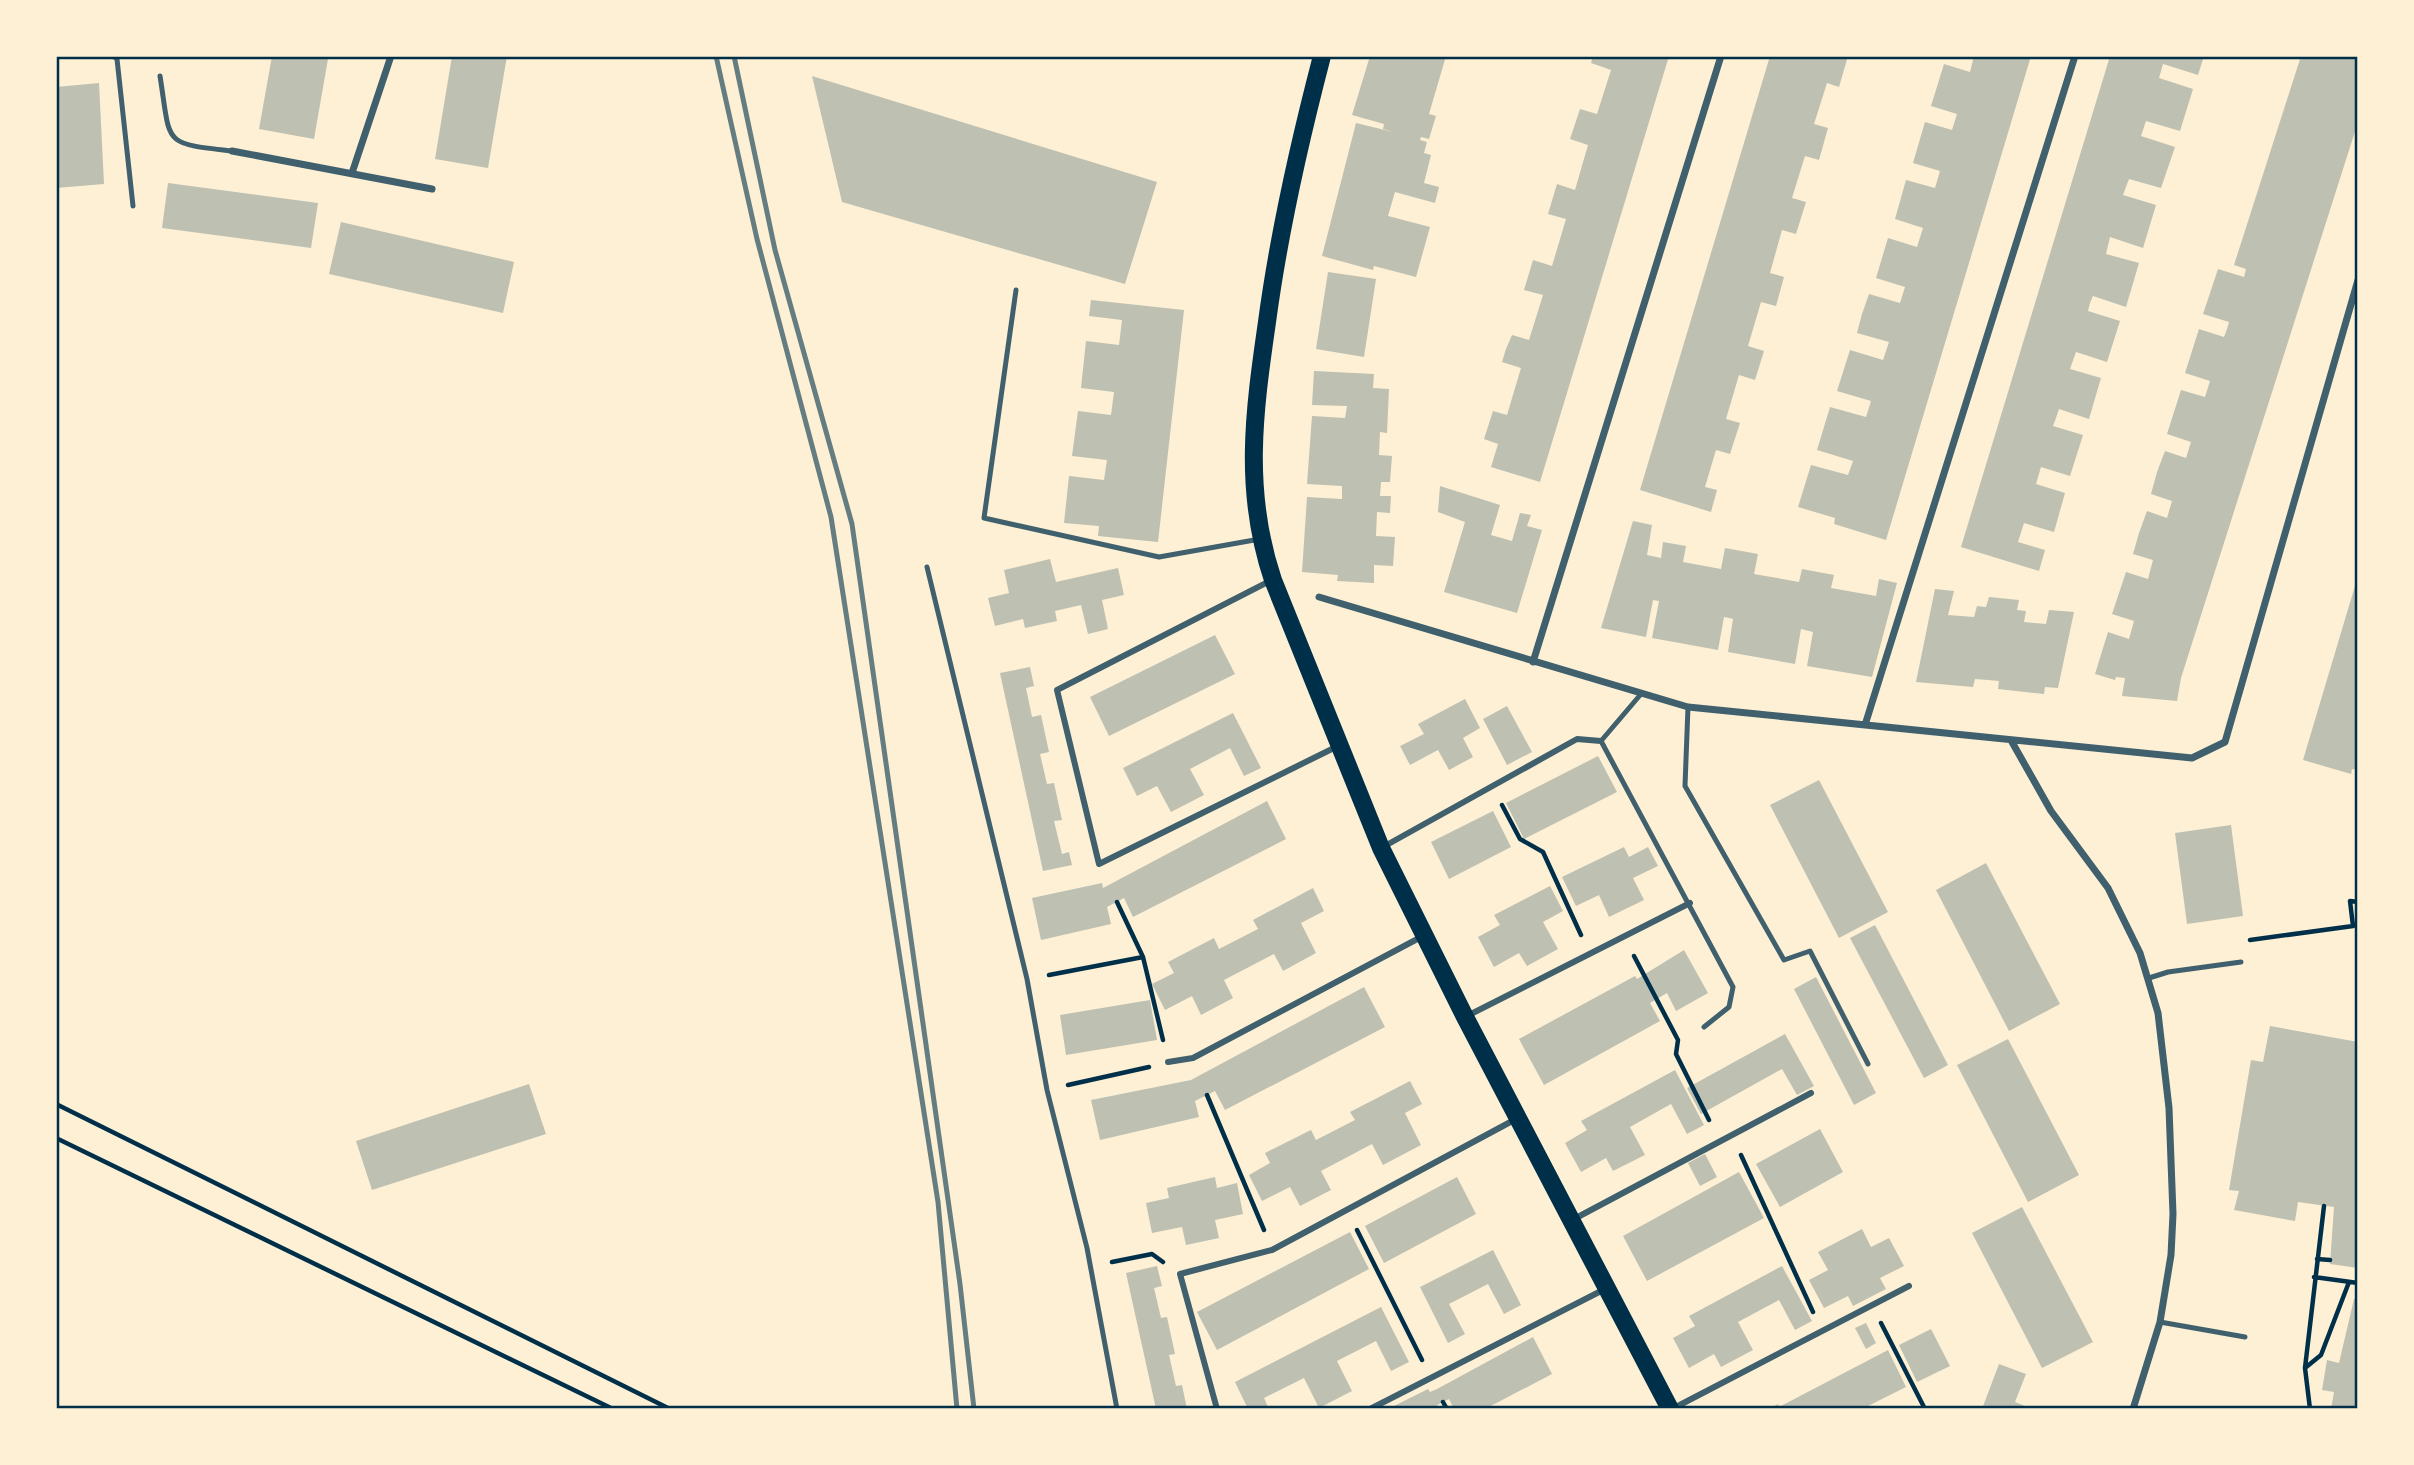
<svg xmlns="http://www.w3.org/2000/svg" width="2414" height="1465" font-family="Lato,sans-serif">
  <rect width="100%" height="100%" fill="#fdf0d5"/>
  <path fill="#bec0b2" d="M272,56L328,59L314,139L259,129Z
    M452,56H507L488,168L435,159Z
    M1370,56H1446L1429,114L1436,116L1429,139L1421,137L1420,140L1427,142L1424,153L1431,155L1424,183L1439,187L1435,203L1395,192L1388,216L1430,227L1416,277L1374,266L1373,270L1322,256L1356,123L1393,132L1383,129L1384,124L1352,115Z
    M1593,56H1669L1540,482L1491,467L1498,444L1484,439L1493,411L1507,415L1521,368L1502,362L1506,349L1512,335L1529,340L1543,295L1524,290L1533,260L1552,266L1566,219L1548,214L1557,184L1575,190L1588,145L1570,139L1580,109L1597,114L1611,70L1591,63Z
    M1770,56H1848L1839,87L1827,83L1814,124L1828,128L1819,160L1805,156L1792,198L1806,202L1796,234L1782,230L1770,273L1784,277L1776,306L1761,302L1748,346L1764,351L1755,380L1739,375L1726,419L1740,423L1730,454L1716,450L1705,487L1717,490L1711,512L1640,490Z
    M1974,56H2031L1886,540L1834,524L1835,518L1798,507L1811,465L1848,475L1853,461L1817,450L1824,427L1830,407L1866,417L1871,401L1837,391L1850,350L1883,360L1889,342L1857,333L1862,314L1869,294L1900,303L1905,287L1876,278L1888,238L1917,247L1923,228L1895,219L1906,180L1935,188L1940,171L1913,163L1925,122L1952,130L1957,114L1931,106L1944,64L1970,72Z
    M2110,56H2204L2198,75L2163,64L2159,78L2193,89L2180,131L2146,121L2141,136L2175,147L2161,188L2129,179L2123,195L2156,205L2143,248L2110,237L2106,254L2139,263L2126,307L2093,296L2090,303L2088,311L2120,321L2107,362L2076,352L2070,369L2101,378L2089,419L2059,409L2056,418L2053,426L2083,435L2070,476L2041,467L2036,484L2065,493L2054,532L2024,523L2018,542L2045,550L2039,571L1961,547Z
    M2301,56L2358,57V122L2181,678L2177,701L2122,696L2125,678L2116,677L2115,680L2095,674L2108,632L2129,639L2134,621L2112,614L2126,572L2148,579L2153,560L2133,554L2139,533L2147,511L2167,518L2172,501L2151,494L2157,472L2165,451L2186,458L2191,442L2167,434L2181,390L2205,397L2210,381L2185,373L2199,329L2224,337L2227,329L2229,322L2203,314L2218,269L2244,277L2246,269L2234,265Z
    M812,76L1157,182L1125,284L842,202Z
    M99,83L104,184L56,188V87Z
    M168,183L318,203L311,248L162,228Z
    M341,222L514,262L503,313L329,274Z
    M1328,272L1376,279L1364,357L1316,349Z
    M1091,300L1184,310L1158,542L1098,536L1099,526L1064,523L1069,476L1104,480L1107,460L1072,456L1078,411L1111,415L1114,392L1081,388L1086,341L1119,345L1122,320L1089,316Z
    M1314,371L1374,374L1373,388L1389,389L1387,433L1380,432L1379,455L1392,456L1390,482H1381L1380,496H1391L1390,513L1377,512L1376,536L1395,537L1393,566L1374,565V583L1337,581L1338,575L1302,572L1307,497L1342,499V486L1307,484L1312,416L1345,418L1347,406L1312,405Z
    M1440,486L1500,505L1491,535L1512,541L1520,513L1531,515L1527,526L1542,530L1517,613L1444,592L1465,522L1438,512Z
    M1633,521L1652,525L1647,555L1661,558L1663,542L1686,546L1683,562L1721,569L1725,548L1758,554L1754,574L1799,582L1802,569L1834,575L1831,588L1876,596L1879,579L1897,583L1872,677L1807,666L1813,632L1801,629L1795,664L1728,652L1733,619L1729,618L1724,617L1718,650L1652,638L1659,601L1653,600L1646,637L1601,628Z
    M1050,559L1056,582L1118,568L1124,595L1102,600L1108,629L1088,634L1081,605L1055,611L1057,621L1025,628L1023,619L995,626L988,598L1009,593L1004,570Z
    M2357,579L2358,770L2352,769L2351,774L2303,760Z
    M1935,589L1954,591L1948,615L1974,617L1977,606L1986,607L1989,597L2019,600L2017,610L2026,611L2024,622L2046,624L2049,610L2074,612L2058,688L2045,687L2044,694L1998,689L1999,681L1988,680L1975,679L1973,687L1916,682Z
    M1215,635L1235,674L1109,736L1090,697Z
    M1030,667L1034,686L1026,688L1032,717L1041,715L1049,752L1040,754L1047,784L1054,783L1062,820L1054,821L1062,854L1069,852L1072,865L1043,871L1000,673Z
    M1465,699L1480,728L1463,738L1473,757L1449,770L1438,750L1410,765L1400,746L1424,734L1418,724Z
    M1507,706L1532,752L1507,765L1483,719Z
    M1233,713L1261,768L1244,776L1230,748L1190,769L1204,795L1171,812L1157,786L1137,796L1123,768Z
    M1598,756L1617,792L1524,839L1506,803Z
    M1819,780L1888,912L1839,938L1770,805Z
    M1267,801L1286,839L1133,917L1124,898L1107,907L1111,924L1041,940L1032,898L1102,883L1103,888Z
    M1493,811L1511,847L1449,879L1431,842Z
    M2231,825L2243,916L2187,924L2175,833Z
    M1624,847L1629,857L1648,847L1658,866L1633,878L1644,900L1609,917L1599,895L1576,906L1562,877Z
    M1986,863L2060,1004L2009,1031L1936,890Z
    M1550,886L1563,911L1543,922L1558,949L1527,966L1519,953L1494,967L1478,937L1500,925L1494,915Z
    M1313,888L1324,911L1301,923L1316,953L1283,971L1274,954L1224,980L1233,998L1201,1015L1192,996L1165,1010L1152,984L1174,973L1168,962L1214,938L1219,949L1258,929L1253,920Z
    M1875,925L1948,1065L1924,1078L1850,938Z
    M1684,950L1708,993L1676,1011L1667,993L1650,1003L1660,1021L1544,1085L1519,1039L1635,976L1637,979Z
    M1816,977L1876,1093L1854,1105L1794,989Z
    M1364,987L1385,1027L1225,1110L1215,1091L1195,1101L1199,1117L1100,1140L1091,1100L1191,1080Z
    M1150,1000L1157,1040L1066,1055L1060,1015Z
    M2270,1026L2358,1042V1268L2330,1264L2334,1207L2298,1202L2295,1221L2234,1210L2239,1191L2229,1190L2251,1060L2263,1062Z
    M1785,1034L1814,1086L1797,1095L1782,1069L1701,1114L1687,1088Z
    M2008,1039L2079,1175L2028,1202L1957,1065Z
    M1675,1070L1704,1125L1687,1134L1671,1104L1630,1127L1645,1155L1613,1171L1606,1158L1581,1172L1565,1143L1587,1130L1581,1121Z
    M1410,1081L1422,1104L1405,1113L1421,1145L1383,1165L1372,1144L1321,1171L1331,1190L1300,1206L1290,1187L1262,1201L1249,1175L1270,1163L1265,1153L1311,1130L1316,1140L1355,1120L1350,1112Z
    M529,1084L546,1134L372,1190L356,1141Z
    M1820,1129L1843,1172L1780,1207L1756,1164Z
    M1705,1154L1717,1177L1700,1186L1688,1163Z
    M1739,1172L1764,1218L1647,1281L1623,1236Z
    M1215,1177L1217,1188L1237,1183L1243,1214L1215,1220L1219,1238L1186,1245L1182,1227L1152,1233L1146,1203L1169,1198L1167,1188Z
    M1457,1177L1476,1214L1384,1263L1365,1226Z
    M2022,1207L2093,1342L2042,1368L1972,1233Z
    M1862,1229L1871,1247L1889,1238L1904,1266L1880,1278L1886,1289L1853,1306L1848,1296L1824,1308L1809,1280L1828,1270L1818,1252Z
    M1350,1232L1369,1269L1217,1350L1197,1312Z
    M1493,1250L1521,1305L1504,1314L1488,1284L1449,1304L1465,1334L1448,1343L1420,1287Z
    M1157,1266L1162,1286L1154,1288L1161,1318L1167,1317L1175,1354L1169,1355L1176,1386L1182,1385L1187,1409H1156L1126,1273Z
    M1782,1266L1812,1321L1795,1330L1779,1300L1738,1322L1753,1350L1721,1367L1714,1354L1689,1368L1673,1338L1695,1326L1689,1316Z
    M2354,1299H2358V1409H2331L2334,1392L2322,1390L2327,1360L2339,1363Z
    M1381,1307L1409,1362L1391,1371L1376,1341L1337,1361L1352,1391L1319,1408L1304,1378L1264,1398L1269,1409H1248L1235,1382Z
    M1866,1323L1876,1343L1866,1349L1855,1328Z
    M1931,1329L1950,1366L1917,1382L1899,1345Z
    M1533,1337L1552,1374L1485,1409H1454L1449,1399L1437,1405L1439,1409H1388L1428,1389L1430,1392L1437,1389Z
    M1888,1350L1906,1387L1862,1409H1769L1778,1404L1779,1407Z
    M1999,1364L2026,1374L2015,1402L2032,1409H1982Z"/>
  <g fill="none" stroke-linecap="round" stroke-linejoin="round">
    <path stroke="#003049" stroke-width="4.5" d="M1502,805L1520,839L1543,852L1581,935
      M1117,902L1143,957L1163,1040
      M2250,940L2353,926L2350,901L2358,902
      M1634,956L1678,1040L1676,1054L1709,1120
      M1049,975L1143,957
      M1068,1085L1149,1067
      M1207,1095L1264,1230
      M56,1104L670,1409
      M56,1138L613,1409
      M1741,1155L1813,1312
      M1357,1230L1422,1360
      M2317,1259L2330,1260
      M1112,1262L1152,1254L1163,1262
      M2314,1277L2358,1283
      M1881,1323L1925,1409
      M2305,1368L2321,1355L2349,1282
      M1443,1402L1447,1409
      M2310,1409L2305,1368L2324,1206"/>
    <path stroke="#3f606c" stroke-width="5" d="M113,56L117,59L133,206
      M160,76C171,145 161,143 232,151
      M1016,290L984,518L1159,557L1260,539
      M927,567L1027,979L1047,1090L1087,1248L1117,1409
      M1641,694L1601,741L1733,987L1729,1007L1704,1027
      M1688,707L1685,786L1784,960L1810,951L1868,1064
      M2149,978L2168,972L2241,962
      M2160,1322L2245,1337"/>
    <path stroke="#3f606c" stroke-width="6" d="M1272,580L1057,690L1099,864L1338,746
      M1383,847L1577,739L1601,741
      M1467,1016L1690,903
      M1168,1062L1193,1058L1423,936
      M1574,1219L1811,1093
      M1217,1409L1180,1274L1272,1250L1516,1119
      M1370,1409L1605,1289
      M1672,1409L1909,1286"/>
    <path stroke="#3f606c" stroke-width="7" d="M232,151L432,189
      M352,173L391,56
      M1319,597L1688,707L2192,758L2225,742L2358,280
      M1533,662L1721,56
      M1865,725L2075,56
      M2012,742L2051,811L2108,888L2140,953L2158,1013L2169,1108L2173,1214L2171,1255L2160,1322L2133,1409"/>
    <path stroke="#003049" stroke-width="18" d="M1322,56C1299,144 1279,232 1267,322C1254,412 1243,491 1273,580L1381,848L1465,1017L1670,1409"/>
    <path stroke="#657d81" stroke-width="5" d="M716,56L757,239L831,517L938,1202L957,1409
      M734,56L775,250L852,524L960,1284L974,1409"/>
  </g>
  <rect width="2414" height="1465" fill="none" stroke="#fdf0d5" stroke-width="116"/>
  <rect x="58" y="58" width="2298" height="1349" fill="none" stroke="#003049" stroke-width="2.5"/>
</svg>
